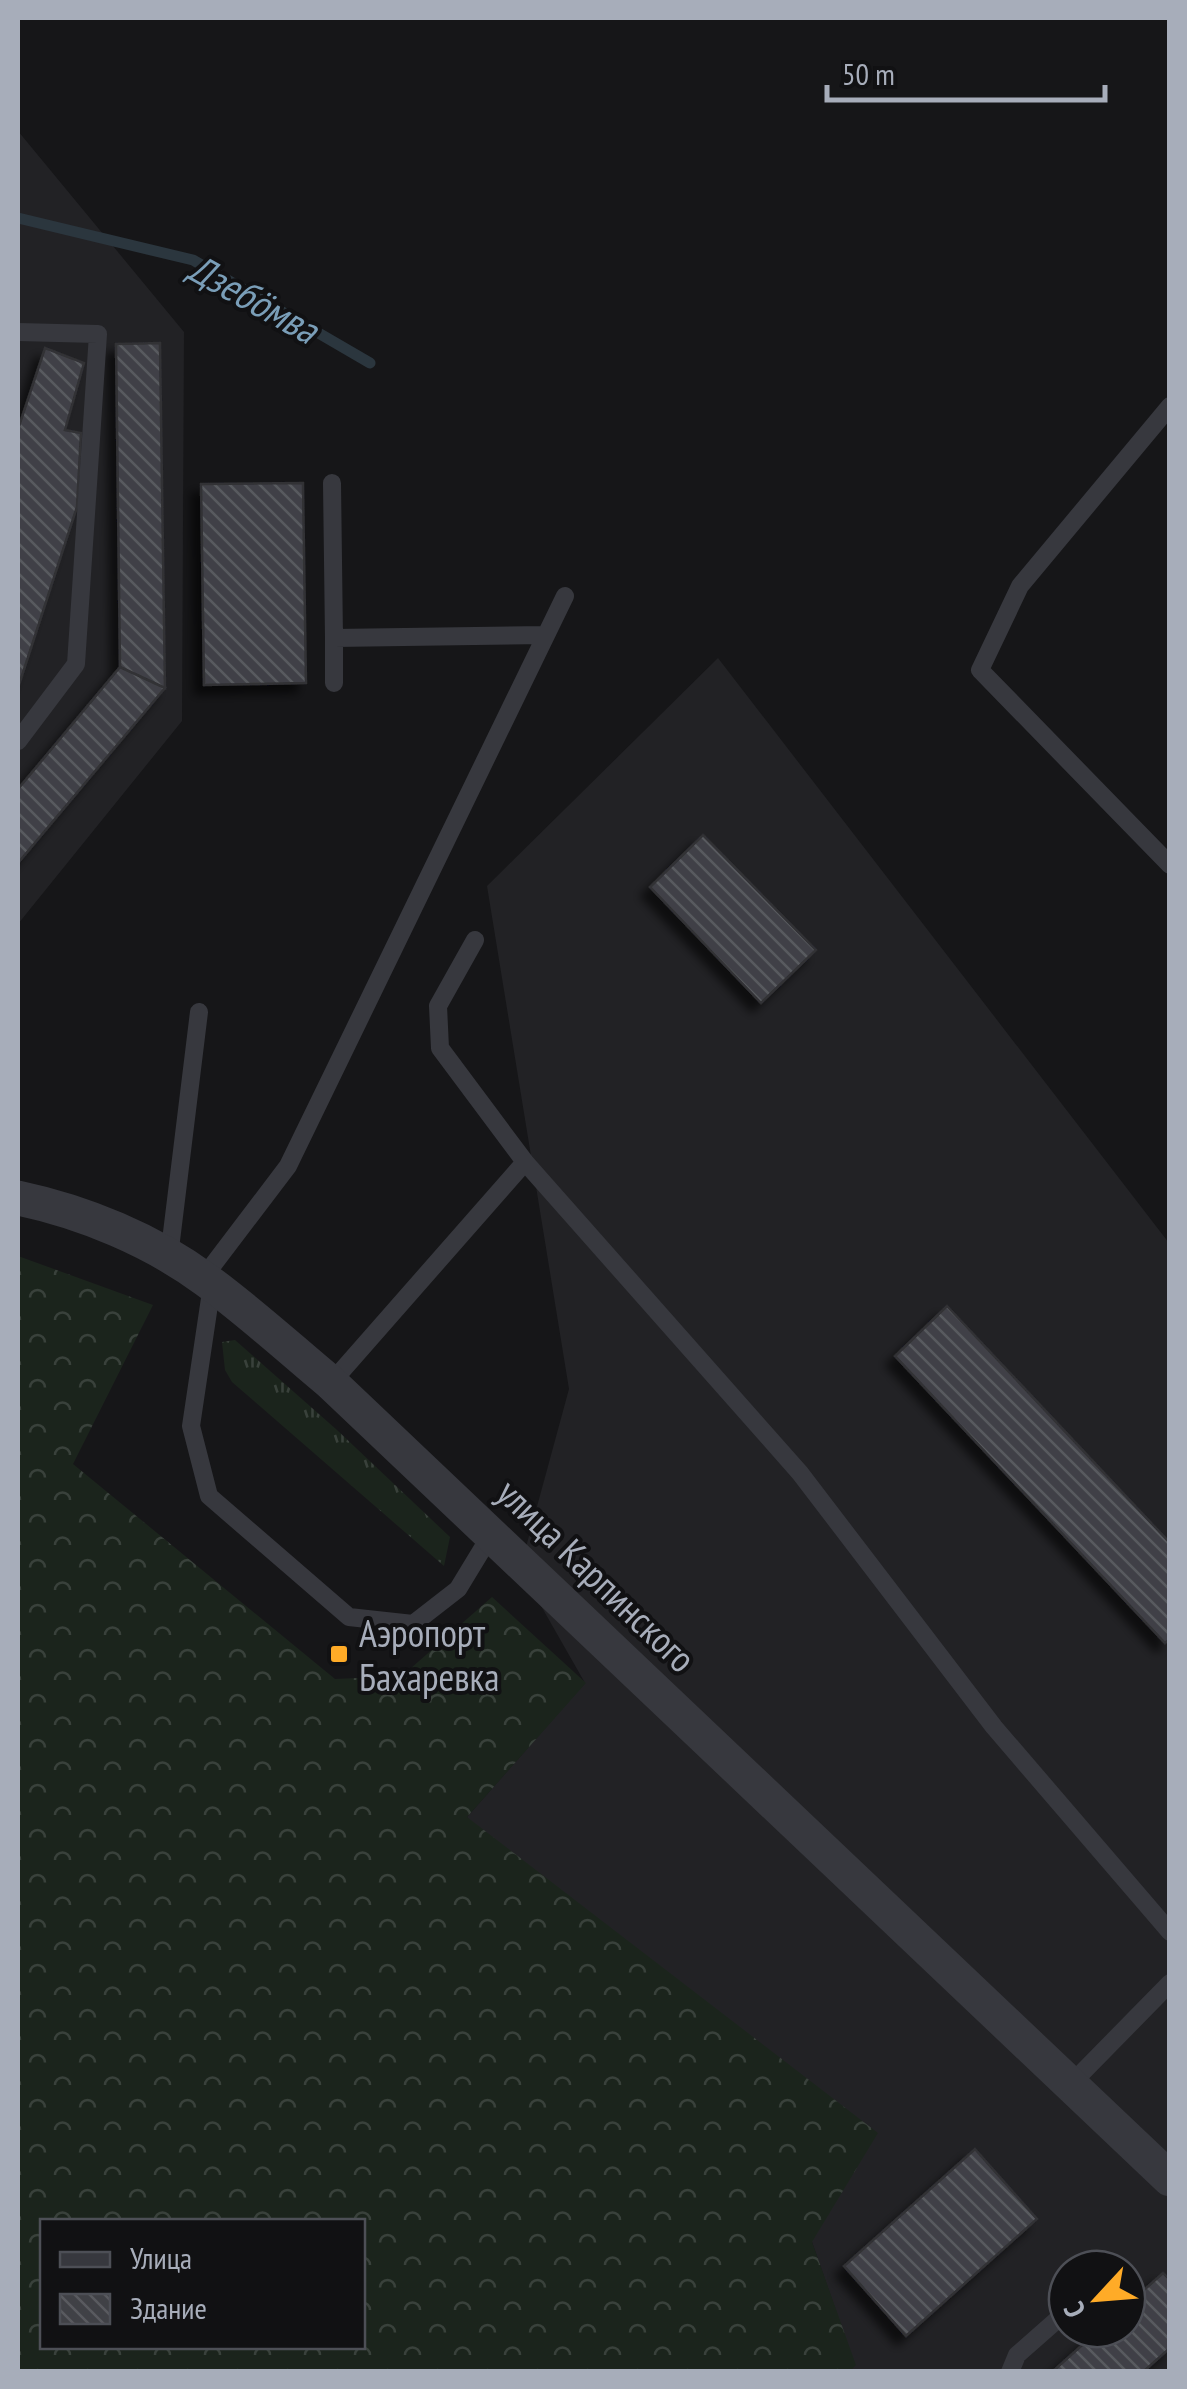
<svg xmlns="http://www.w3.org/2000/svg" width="1187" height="2389" font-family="'PT Sans Narrow',sans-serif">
  <defs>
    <pattern id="grass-tufts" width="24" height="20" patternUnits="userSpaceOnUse" patternTransform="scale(2.5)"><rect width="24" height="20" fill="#1b241c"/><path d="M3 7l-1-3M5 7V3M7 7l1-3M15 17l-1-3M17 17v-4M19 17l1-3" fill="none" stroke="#39413b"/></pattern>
    <pattern id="forest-crowns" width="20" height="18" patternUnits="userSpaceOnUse" patternTransform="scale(2.5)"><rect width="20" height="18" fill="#1b241c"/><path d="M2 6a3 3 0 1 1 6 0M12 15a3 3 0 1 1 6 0" fill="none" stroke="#39413b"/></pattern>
    <pattern id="building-back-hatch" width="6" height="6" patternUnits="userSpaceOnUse" patternTransform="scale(2.5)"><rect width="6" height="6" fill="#404146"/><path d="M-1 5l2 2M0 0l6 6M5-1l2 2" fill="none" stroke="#595a5f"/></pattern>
    <filter id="shadow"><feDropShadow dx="-9" dy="9" stdDeviation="5" flood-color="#0009"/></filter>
  </defs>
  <rect width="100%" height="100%" fill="#161618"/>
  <path fill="#222225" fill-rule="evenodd" d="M18,131L184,332L182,721L18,924Z
    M718,658L1169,1243V2371H850L855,2365L812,2242L467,1817L585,1683L520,1569L569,1389L487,886ZM1067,2269H1127V2329H1067Z"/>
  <path fill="url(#grass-tufts)" d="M235,1340L337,1430L450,1537L444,1566L232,1382L225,1370L222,1342Z"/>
  <path fill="url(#forest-crowns)" fill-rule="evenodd" d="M18,1256L153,1305L73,1464L335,1679L402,1676L492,1597L586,1683L467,1817L878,2133L812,2242L856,2365L850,2371H18ZM42,2222H362V2346H42Z"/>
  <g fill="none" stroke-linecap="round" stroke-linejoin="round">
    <path stroke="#2b363e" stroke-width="11" d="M18,218L193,260L370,363"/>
  </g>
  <path fill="url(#building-back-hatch)" stroke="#303034" stroke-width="2.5" filter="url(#shadow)" d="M160,343L165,688L120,667L116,344Z
    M45,348L84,363L65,430L81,433L77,507L18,688V429Z
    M303,483L306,683L204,685L201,484Z
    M120,667L165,688L18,863V789Z
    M703,835L816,950L761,1003L650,887Z
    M947,1306L1170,1543V1639L1165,1643L895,1356Z
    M975,2149L1037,2219L906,2336L844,2266Z
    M1163,2273L1170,2280V2348L1143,2372H1052L1100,2329H1127V2305Z"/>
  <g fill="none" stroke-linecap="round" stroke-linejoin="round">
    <path stroke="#37383e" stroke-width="18" d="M18,332L98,334L76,664L18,741
      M1170,406L1020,586L980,670L1170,865
      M332,483L334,638L545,635
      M334,638V683
      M475,940L438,1006L440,1048L525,1162L800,1473L994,1727L1170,1932
      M169,1257L199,1012
      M203,1278L288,1166L565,596
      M212,1285L191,1426L209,1496L349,1617L413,1624L458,1589L492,1533
      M331,1383L525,1162
      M1070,2085L1170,1983
      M1010,2372L1017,2355L1067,2311"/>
    <path stroke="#37383e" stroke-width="35" d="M18,1198C84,1212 152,1240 206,1280C250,1312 290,1349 331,1383L1170,2179"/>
  </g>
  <rect fill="#ffab27" stroke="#111113" stroke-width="4" x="329" y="1644" width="20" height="20" rx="5"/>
  <g text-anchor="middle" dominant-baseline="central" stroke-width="8" stroke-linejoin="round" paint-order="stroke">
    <g font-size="38" fill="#a7adba" stroke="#111113">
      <text transform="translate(597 1575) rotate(44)">улица Карпинского</text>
    </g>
    <g font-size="38" fill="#a7adba" stroke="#111113" text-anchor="start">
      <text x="359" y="1632">Аэропорт<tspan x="359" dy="44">Бахаревка</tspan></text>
    </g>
    <g font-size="40" font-style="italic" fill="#7a9eb8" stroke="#111113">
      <text transform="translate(254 298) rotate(29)">Дзебӧмва</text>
    </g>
  </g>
  <rect width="1187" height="2389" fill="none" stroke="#a7adba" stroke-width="40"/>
  <rect x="40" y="2219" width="325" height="130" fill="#111113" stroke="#4d4f56" stroke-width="2.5"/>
  <rect x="60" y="2252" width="50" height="15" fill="#37383e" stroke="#4d4f56" stroke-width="2.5"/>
  <text x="130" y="2269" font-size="30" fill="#a7adba">Улица</text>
  <rect x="60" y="2294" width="50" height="30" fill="url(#building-back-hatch)" stroke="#4d4f56" stroke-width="2.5"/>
  <text x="130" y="2319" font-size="30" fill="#a7adba">Здание</text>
  <g transform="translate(1097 2299) rotate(244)"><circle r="48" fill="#111113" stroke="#4d4f56" stroke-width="2.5"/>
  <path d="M0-8L18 38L0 25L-18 38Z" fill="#ffab27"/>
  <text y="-15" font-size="28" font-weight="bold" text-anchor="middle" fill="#a7adba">С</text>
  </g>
  <path d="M827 85v15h278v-15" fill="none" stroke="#a7adba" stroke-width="5"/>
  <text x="842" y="85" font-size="30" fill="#a7adba" stroke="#111113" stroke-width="8" paint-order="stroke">50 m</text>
</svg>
